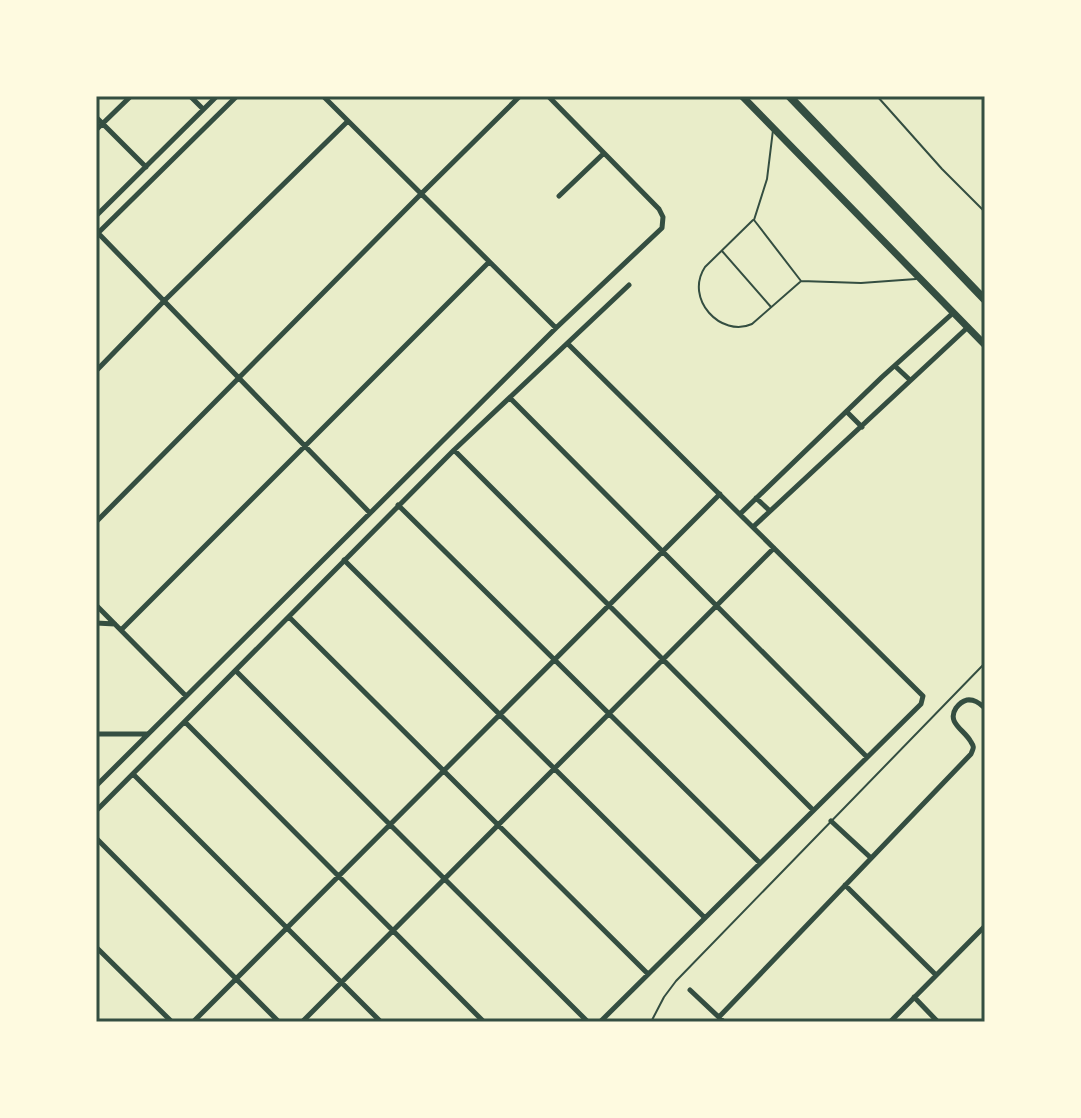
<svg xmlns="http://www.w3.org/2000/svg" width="1081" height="1118" font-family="Overpass,sans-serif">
  <rect width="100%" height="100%" fill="#e9edc9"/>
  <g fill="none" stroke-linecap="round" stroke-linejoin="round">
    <path stroke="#344e41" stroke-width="2" d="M877,96L942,169L985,212
      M773,130L767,179L754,220L801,281L861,283L916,279
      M753,220L705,267C684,299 721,338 752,324L800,282
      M722,251L771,307
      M651,1022L664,997L676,981L985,663"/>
    <path stroke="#344e41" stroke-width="5" d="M190,96L203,109
      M323,96L556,328
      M96,117L146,167
      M96,130L131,96
      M559,196L603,154
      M96,216L217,96
      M98,233L370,513
      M97,234L237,96
      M568,344L923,696L921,704L600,1022
      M895,366L910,380
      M96,371L164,301L348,121
      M510,398L867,757
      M847,412L862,427
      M454,450L813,810
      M756,498L770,511
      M398,505L760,863
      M740,514L882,377L953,313
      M96,522L421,194L520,96
      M753,527L968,327
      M344,560L705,918
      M96,605L186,696
      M289,617L648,974
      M96,623L115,624
      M121,630L489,262
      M236,671L588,1022
      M185,722L484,1022
      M96,734H147
      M133,774L381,1022
      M96,786L556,328L662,228L663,217L659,209L548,96
      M96,811L454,450L629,285
      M831,821L871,858
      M96,838L279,1022
      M845,885L936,975
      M96,947L172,1022
      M690,990L724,1022
      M914,997L938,1022
      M719,1017L971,754C973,748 975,748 971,742C965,730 946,723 956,708C959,704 963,701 967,700C975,699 980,704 985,708
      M193,1022L720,494
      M302,1022L774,548
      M890,1022L985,926"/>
    <path stroke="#344e41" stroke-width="7" d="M742,96L985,345"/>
    <path stroke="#344e41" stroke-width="8" d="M789,96L985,300"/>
  </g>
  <rect width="1081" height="1118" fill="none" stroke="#fefae0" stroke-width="196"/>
  <rect x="98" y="98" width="885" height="922" fill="none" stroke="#344e41" stroke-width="3"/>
</svg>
